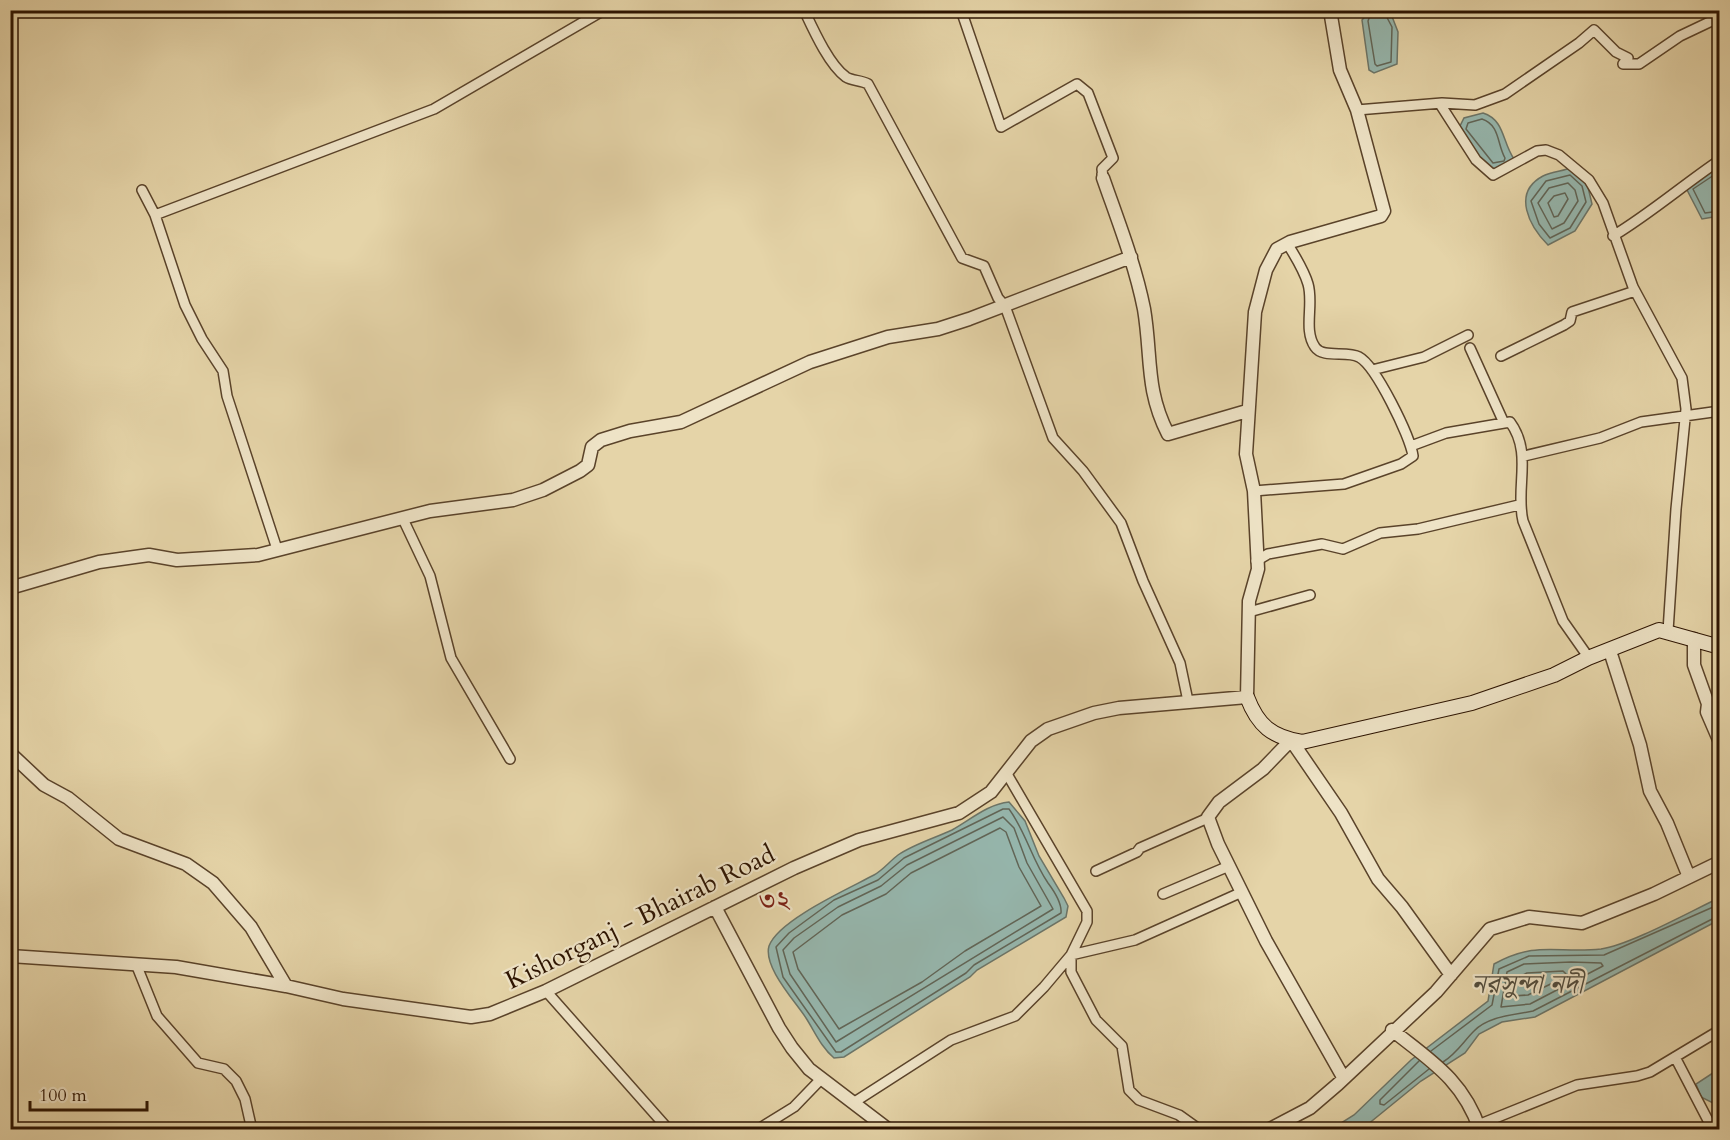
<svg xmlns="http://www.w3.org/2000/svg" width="1730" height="1140" font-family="Cardo,'Noto Serif Bengali',serif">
  <rect width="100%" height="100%" fill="#e5d4a8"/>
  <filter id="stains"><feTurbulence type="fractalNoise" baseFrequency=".00333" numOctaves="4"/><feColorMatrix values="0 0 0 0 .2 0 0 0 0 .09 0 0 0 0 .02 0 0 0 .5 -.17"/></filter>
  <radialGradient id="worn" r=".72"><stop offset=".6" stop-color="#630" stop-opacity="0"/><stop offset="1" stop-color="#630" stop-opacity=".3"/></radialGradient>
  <path fill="#96b7ae" stroke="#6c7568" stroke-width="1.5" d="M1370,11L1391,14L1398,32L1397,64L1374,73L1369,70L1362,20Z
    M1483,113C1505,120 1502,142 1514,159L1495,171L1477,155L1459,128L1464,118Z
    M1719,165V216L1702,219L1685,186Z
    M1571,168L1587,183L1592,204L1575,231L1548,245C1530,227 1511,193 1543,176C1551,172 1562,171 1571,168Z
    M1009,802L1025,821L1039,856L1064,898L1068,906L1066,917L977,970L970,977L844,1057L834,1058C821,1047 815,1032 806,1018C795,1001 763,967 769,946C778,920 850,888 874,875C883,870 890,861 898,855C914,844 935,838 952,830C970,820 988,804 1009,802Z
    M1719,898V920L1535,1017L1502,1022L1479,1034L1465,1053L1421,1081L1362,1129L1330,1130L1354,1115L1411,1060L1488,1001L1494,964C1538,940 1557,954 1601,949C1630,945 1691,911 1719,898Z
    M1719,1069V1102L1713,1103L1701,1097L1696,1084Z"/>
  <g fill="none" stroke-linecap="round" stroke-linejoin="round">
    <path stroke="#616557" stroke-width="1.5" d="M1372,10L1368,21L1375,64L1377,66L1391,62L1392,27L1383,10
      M1482,119C1500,125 1497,144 1505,158L1504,161L1493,163L1466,129L1468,123Z
      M1720,171L1693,189L1705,213L1720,211
      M1570,175L1582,186L1586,202L1570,228L1550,238L1539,224L1531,201L1546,181Z
      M1568,183L1575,190L1578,201L1564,223L1552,229L1538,203L1549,188Z
      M1565,193L1568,199L1558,216L1554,217L1548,203L1554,196Z
      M1003,809H1009C1026,832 1032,860 1048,883C1054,891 1062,903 1061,913L974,965L966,973L841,1052H836L783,977L776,947L789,933L834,900L878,880L904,858Z
      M1003,817L1014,828L1027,863L1053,909L836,1042L790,974L783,950L794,938L838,907L881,886L907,865Z
      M1000,828L1006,832L1019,867L1041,906L965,951L922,982L839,1029L798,969L793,952L842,915L886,894L911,873Z
      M1571,962L1601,963L1603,966L1530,1004L1501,1007L1507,972L1524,964Z
      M1563,971L1566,974L1565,977L1528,995L1512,996L1514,979L1527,973Z
      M1431,1051L1492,1005L1499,969L1529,956L1604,955L1720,904
      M1419,1061L1380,1100V1104L1384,1105L1429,1069
      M1443,1062C1457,1053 1463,1042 1474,1031C1488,1016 1514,1015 1533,1011L1720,915"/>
    <g stroke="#5a432a" stroke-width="12">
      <path id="minor" d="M804,10C813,29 829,65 846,77C852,81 861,80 868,84L962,258L984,266L998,298L1005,306L1053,438L1083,471L1121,523L1143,581L1180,663L1188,701
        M961,10L1001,127L1077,84L1088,93L1113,158L1102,169L1103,178L1102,174
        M1440,104L1476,160L1493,175L1537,151L1546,150L1559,155L1589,180L1603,203L1633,287L1682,378L1686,409L1676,509L1668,631
        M1357,110L1442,103L1475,105L1505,94L1579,43L1594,30L1616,52L1628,58L1623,64H1639L1680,36L1720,17
        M142,190L155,215
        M1613,236C1651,213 1683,185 1720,160
        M1470,348L1504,423
        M1501,356L1564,325L1570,321L1572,312L1635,291
        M1372,370L1424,357L1468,335
        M1411,446L1446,433L1510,422C1533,453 1515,488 1523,521L1563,621L1589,658
        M1524,456L1600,438L1641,422L1720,411
        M1254,491L1344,484L1401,464L1413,456C1410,436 1376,366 1359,357C1347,350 1323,359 1315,347C1303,330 1314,304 1308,284C1304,270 1295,256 1287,243
        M403,519L430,576L451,658L510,759
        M277,549L227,396L223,371L202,339L185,305L155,215L434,109L604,10
        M1256,561L1268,554L1322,544L1343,549L1380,533L1418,529L1519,505
        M1249,612L1310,595
        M1007,774L1087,911V922L1071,955V972L1096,1020L1122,1046L1129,1090L1139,1100L1179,1115L1200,1130
        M1096,871L1137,852L1140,848L1208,818
        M1163,894L1229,866
        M136,964L157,1016L198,1063L224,1069L236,1081L245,1099L252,1130
        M546,991L669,1130
        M1675,1057L1713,1130
        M853,1103L951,1040L1015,1016L1044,987L1071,955L1135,940L1242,892
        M1478,1125L1577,1085L1637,1076L1650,1072L1720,1030
        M757,1130L794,1107L822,1078"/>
    </g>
    <g stroke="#5a432a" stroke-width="15">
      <path id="tertiary" d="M1103,178C1118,221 1135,264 1144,309C1152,356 1145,389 1168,434L1247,411
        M10,588L99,562L149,555L177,560L258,555L430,511L513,500L543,490L580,471L588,465L592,447L601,440L630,431L681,422L810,362L888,337L938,329L969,319L1131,257
        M1694,639V665L1708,704L1707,712L1720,742
        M1610,651L1640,745L1650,791L1667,823L1689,877
        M10,753L44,785L68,798L119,839L186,864L213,883L251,927L286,986
        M715,907L779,1028L792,1048L809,1069L889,1130
        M10,956L176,967L286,986L343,999L471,1017L490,1014L546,991L794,868L859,840L959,813L991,792L1031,741L1048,729L1094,713L1119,708L1247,697L1249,601L1258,569L1254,491L1246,454L1255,312L1266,270L1277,249L1290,242L1381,216L1384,211L1357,110L1340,70L1330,10
        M1392,1030C1431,1061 1463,1080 1480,1130
        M1343,1077L1266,941L1218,844L1208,817L1219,802L1263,769L1291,740L1341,813L1378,879L1402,907L1451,975
        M1268,1130L1310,1108L1338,1084L1436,992L1490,929L1529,917L1582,923L1654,894L1720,862"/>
    </g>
    <g stroke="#2c1300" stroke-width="16">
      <path id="secondary" d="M1719,10L1720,12
        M1247,697C1258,726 1272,737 1302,742L1472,703L1554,675L1588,658L1659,630L1720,647"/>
    </g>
    <use href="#minor" stroke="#eee3c6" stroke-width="9"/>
    <use href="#tertiary" stroke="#eee3c6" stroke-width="12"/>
    <use href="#secondary" stroke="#eee3c6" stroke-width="14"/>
  </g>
  <g text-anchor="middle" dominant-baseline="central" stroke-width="4.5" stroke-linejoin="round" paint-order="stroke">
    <g font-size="26" fill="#2c1300" stroke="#eee3c6">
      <text transform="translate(640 917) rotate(-26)">Kishorganj - Bhairab Road</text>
    </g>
    <g font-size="27" fill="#7a1f14" stroke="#eee3c6">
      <text x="774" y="900">৩২</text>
    </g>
    <g font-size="27" font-style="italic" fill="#514c3d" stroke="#eee3c6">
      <text x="1527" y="984">নরসুন্দা নদী</text>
    </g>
  </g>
  <rect width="1730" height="1140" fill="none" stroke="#e5d4a8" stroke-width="36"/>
  <rect x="12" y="12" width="1706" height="1116" fill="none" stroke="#2c1300" stroke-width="3"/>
  <rect x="18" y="18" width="1694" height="1104" fill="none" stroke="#2c1300" stroke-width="1.5"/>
  <path d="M30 1101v9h117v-9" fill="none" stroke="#2c1300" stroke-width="3"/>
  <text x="39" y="1101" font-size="18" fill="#2c1300" stroke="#eee3c6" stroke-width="4.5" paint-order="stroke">100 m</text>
  <rect width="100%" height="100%" filter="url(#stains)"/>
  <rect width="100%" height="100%" fill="url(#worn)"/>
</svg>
